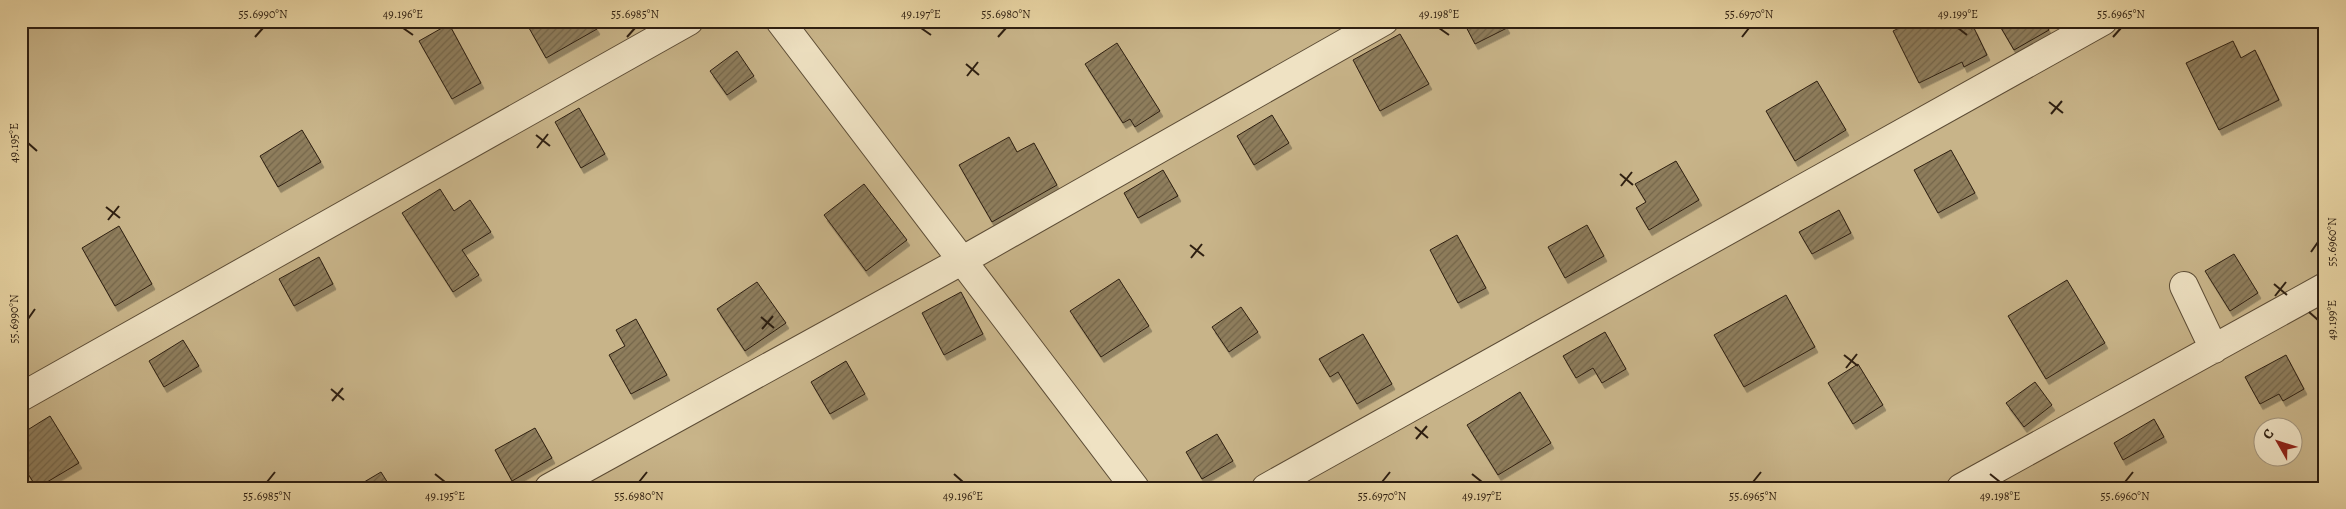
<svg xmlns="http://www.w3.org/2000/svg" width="2346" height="509" font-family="Alegreya,serif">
  <defs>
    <pattern id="building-hatch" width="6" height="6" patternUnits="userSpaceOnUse" patternTransform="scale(1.25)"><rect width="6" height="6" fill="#8e7d5c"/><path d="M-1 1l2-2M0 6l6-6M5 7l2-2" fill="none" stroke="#74664b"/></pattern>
    <filter id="shadow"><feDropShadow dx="3" dy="5.5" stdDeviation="0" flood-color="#0004"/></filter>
  </defs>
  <rect width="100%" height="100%" fill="#e7d3a2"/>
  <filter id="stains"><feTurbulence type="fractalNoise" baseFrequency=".004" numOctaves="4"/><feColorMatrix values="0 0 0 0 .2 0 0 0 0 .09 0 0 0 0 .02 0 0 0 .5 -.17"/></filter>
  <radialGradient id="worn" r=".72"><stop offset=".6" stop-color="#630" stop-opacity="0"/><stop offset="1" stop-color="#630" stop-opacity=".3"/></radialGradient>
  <path fill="#c8b489" stroke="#7b6a4d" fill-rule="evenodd" d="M21,21H2325V488H21ZM2264,426H2294V456H2264Z"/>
  <path fill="url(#building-hatch)" stroke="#2e1f11" filter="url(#shadow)" d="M540,21H592L597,29L546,58L529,28Z
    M1463,21H1503L1507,28L1475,44Z
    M1913,21H1967L1971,29L1974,28L1987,55L1964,67L1962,62L1919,83L1893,31Z
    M1997,21H2044L2049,30L2014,50Z
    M449,24L481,83L452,99L419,41Z
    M1400,34L1429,84L1380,111L1353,60Z
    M2233,41L2241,58L2255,50L2279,100L2219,130L2186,63Z
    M1117,43L1160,111L1135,127L1130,119L1123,123L1085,64Z
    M737,51L754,76L727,95L710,71Z
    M1817,81L1846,130L1795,161L1766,111Z
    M579,108L605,154L581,168L555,122Z
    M1272,115L1289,143L1254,165L1237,136Z
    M302,130L321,162L278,187L260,156Z
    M1009,137L1017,152L1034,143L1057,185L992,222L959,165Z
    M1951,150L1975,193L1938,213L1914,170Z
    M1676,161L1699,200L1649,230L1636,208L1646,202L1635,184Z
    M1163,170L1178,196L1138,218L1124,193Z
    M864,184L907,240L866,271L824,215Z
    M440,189L454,211L470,200L491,232L462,250L479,275L453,292L402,213Z
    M1839,210L1851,233L1812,254L1799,232Z
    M1587,225L1604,256L1565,278L1548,247Z
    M119,226L152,284L115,306L82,248Z
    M1457,235L1486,288L1458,303L1430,250Z
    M2234,254L2258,293L2230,311L2205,271Z
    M319,257L333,284L294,306L279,279Z
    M1119,279L1149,326L1101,357L1070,311Z
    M2067,280L2105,343L2046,379L2008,316Z
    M757,282L786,323L745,351L717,309Z
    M961,292L983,334L944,355L922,313Z
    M1786,295L1815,347L1744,387L1714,335Z
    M1241,307L1258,332L1229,352L1212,327Z
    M636,319L667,375L631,394L609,355L625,346L616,330Z
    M1605,332L1626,369L1602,383L1593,368L1576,378L1563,356Z
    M1363,334L1392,384L1357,404L1338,372L1330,377L1319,359Z
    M183,340L199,366L164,387L149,361Z
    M2286,355L2304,389L2283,401L2279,394L2260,404L2245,377Z
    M846,361L865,394L830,414L811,382Z
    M1858,364L1883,405L1853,424L1828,383Z
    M2035,382L2052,405L2024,427L2006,403Z
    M1520,392L1551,443L1498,475L1467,425Z
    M50,416L79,463L37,488L21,463V434Z
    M2154,419L2164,437L2123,460L2114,443Z
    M535,428L552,458L512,481L495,450Z
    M1217,434L1233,461L1202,479L1186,452Z
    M381,472L391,488H354Z"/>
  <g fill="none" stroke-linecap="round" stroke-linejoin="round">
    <g stroke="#5c4c35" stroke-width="30">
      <path id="minor" d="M780,21L1135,488
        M2184,286L2214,349
        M21,397L689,21
        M549,488L963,260L1384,21
        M1266,488L2103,21
        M1961,488L2325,287"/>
    </g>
    <use href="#minor" stroke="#efe2c3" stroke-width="28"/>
  </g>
  <path fill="none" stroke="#2e1f11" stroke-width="2" d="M403,28L413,35M921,28L931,35M1439,28L1449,35M1958,28L1967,35M255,37L263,28M627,37L635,28M998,37L1006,28M1742,37L1749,28M2113,37L2121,28M966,64L979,75M967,76L978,62M2049,102L2063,113M2051,114L2062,101M536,135L550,146M28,143L37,151M537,148L548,134M1620,174L1633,185M1621,186L1632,172M106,207L120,218M108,220L119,206M1190,245L1204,256M2311,252L2318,242M1191,258L1202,244M2274,284L2287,295M2275,296L2286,282M2309,312L2318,320M761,317L774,328M28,319L35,309M762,329L773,316M1844,355L1858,366M1846,368L1857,354M331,389L344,400M332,401L343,388M1415,427L1428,438M1416,439L1427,426M435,474L445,482M954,474L963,482M1472,474L1482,482M1990,474L2000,482M267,482L275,472M639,482L647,472M1382,482L1390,472M1753,482L1761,472M2125,482L2133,472"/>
  <rect width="2346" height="509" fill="none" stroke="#e7d3a2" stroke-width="55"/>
  <g transform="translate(2278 442) rotate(309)"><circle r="24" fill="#efe2c3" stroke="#a2947c"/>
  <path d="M0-4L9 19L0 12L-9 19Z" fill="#8f2418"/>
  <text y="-8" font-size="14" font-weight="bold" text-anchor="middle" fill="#2e1f11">С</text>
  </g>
  <rect x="28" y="28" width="2290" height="454" fill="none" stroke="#2e1f11" stroke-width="2"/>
  <g font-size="12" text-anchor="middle" fill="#2e1f11">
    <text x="263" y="18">55.6990°N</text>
    <text x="403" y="18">49.196°E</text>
    <text x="635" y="18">55.6985°N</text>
    <text x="921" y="18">49.197°E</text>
    <text x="1006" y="18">55.6980°N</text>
    <text x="1439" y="18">49.198°E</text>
    <text x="1749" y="18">55.6970°N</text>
    <text x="1958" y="18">49.199°E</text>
    <text x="2121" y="18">55.6965°N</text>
    <text transform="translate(14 143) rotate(-90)" y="4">49.195°E</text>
    <text transform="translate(2332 242) rotate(-90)" y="4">55.6960°N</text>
    <text transform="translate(14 319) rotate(-90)" y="4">55.6990°N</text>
    <text transform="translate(2332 320) rotate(-90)" y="4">49.199°E</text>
    <text x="267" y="500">55.6985°N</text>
    <text x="445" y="500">49.195°E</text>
    <text x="639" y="500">55.6980°N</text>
    <text x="963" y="500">49.196°E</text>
    <text x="1382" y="500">55.6970°N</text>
    <text x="1482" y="500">49.197°E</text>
    <text x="1753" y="500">55.6965°N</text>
    <text x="2000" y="500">49.198°E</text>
    <text x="2125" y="500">55.6960°N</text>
  </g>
  <rect width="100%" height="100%" filter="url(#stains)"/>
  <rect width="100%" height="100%" fill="url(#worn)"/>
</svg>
